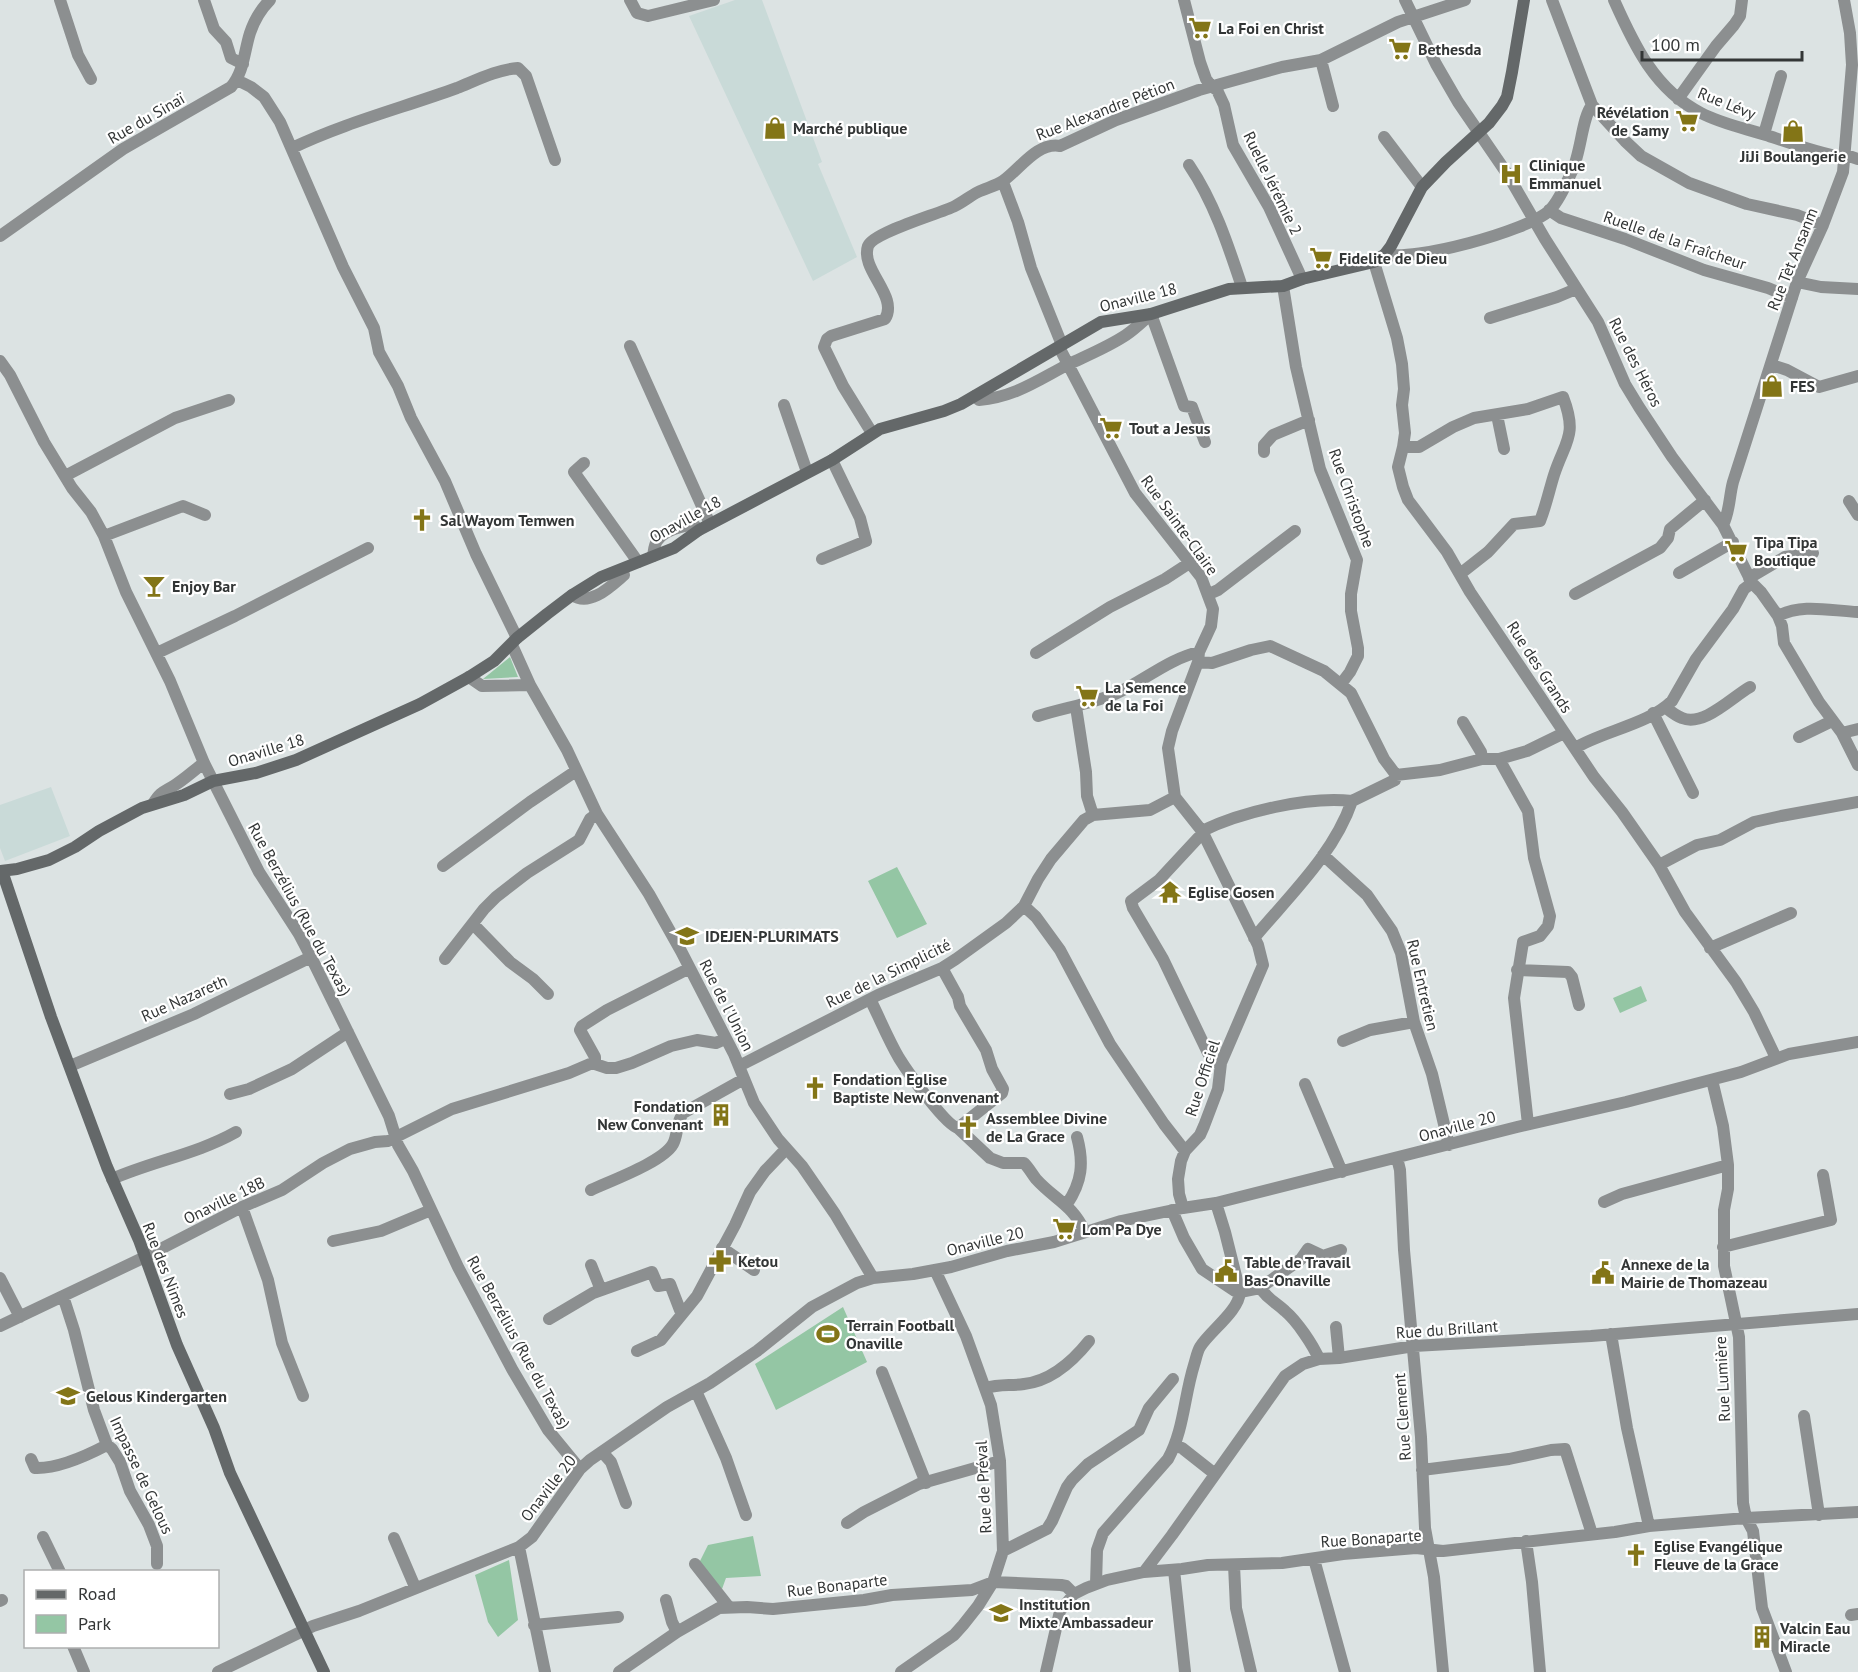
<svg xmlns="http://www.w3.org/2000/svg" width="1858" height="1672" font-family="'PT Sans',sans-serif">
  <rect width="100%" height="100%" fill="#dce3e3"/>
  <path fill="#c9dad8" d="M735,0H762L822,162L818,164L857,257L813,281L689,16Z
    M51,787L70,836L5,861L0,848V805Z"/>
  <path fill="#94c6a4" d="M510,657L518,677L483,679Z
    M897,867L927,924L897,938L868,881Z
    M1641,986L1647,1001L1620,1013L1613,998Z
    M843,1307L867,1362L776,1410L755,1364Z
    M753,1536L761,1576L726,1578L722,1589L699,1563L708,1545Z
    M509,1560L518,1620L498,1637L488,1622L475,1575Z"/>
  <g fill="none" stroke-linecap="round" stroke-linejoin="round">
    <path stroke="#8c8f90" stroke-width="12" d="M60,0L78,55L91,79
      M204,0L214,29L226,42L231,58L243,64
      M630,0L637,13L648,16L714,0
      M1184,0L1200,62L1206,79L1211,86L1217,90L1224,105L1233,145L1269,207L1302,279
      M1405,0L1436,64L1458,102L1508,175L1545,239L1598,322L1625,384L1639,407L1672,457L1723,525L1752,583L1761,592L1778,616L1782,626L1784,643L1819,702L1842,733L1858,765
      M1552,0L1592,105L1625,141L1641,156L1689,183L1747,204L1797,215L1823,225
      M1614,0C1634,45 1655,90 1701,113C1722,124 1744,128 1766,135C1793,144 1818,153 1845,158
      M1321,60L1333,106
      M237,80L251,87L264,97L280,122L343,267L374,328L379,352L398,386L411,418L445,481L476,554L517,638
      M1678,99L1716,46L1734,25L1740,16L1742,0
      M1764,134L1781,76
      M1384,137L1422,187
      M292,148C344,123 402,108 457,88C477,80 496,70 518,68L526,76L555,160
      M1846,155L1858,159
      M1189,165C1214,202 1228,245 1242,287
      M1003,182L1018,222L1031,268L1062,345
      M1549,210L1561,218L1625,239L1704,270L1768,288L1792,298
      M0,236L123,149L231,87C244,72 244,52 250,33C254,21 261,9 270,0
      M1385,254C1413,262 1527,231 1549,211C1559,201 1566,184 1572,171C1581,153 1582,117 1592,105
      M1374,262L1397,338L1402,364L1404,389L1402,405L1405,433L1403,447L1398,467L1403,487L1408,500L1447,552L1470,592L1594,777L1622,812L1659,865L1685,912L1736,982L1754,1012L1776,1058
      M1797,282L1821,287L1858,289
      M1283,286L1296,367L1320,469L1357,560L1351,594V611L1358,648V656L1350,672L1341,684
      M1490,318L1557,297L1576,289
      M630,346L710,524
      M1059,347L1135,493L1201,577L1213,609L1211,626L1199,652L1198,662
      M0,361L10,375L44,442L72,488L91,512L104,536L126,592L170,681L204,763L259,872L299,934L311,957L389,1116L398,1145L413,1171L458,1267L512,1369L548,1430L580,1469
      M1772,365L1787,370L1819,387L1858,376
      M975,396L979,400C1015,397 1038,380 1069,364C1088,355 1108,347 1126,335C1135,329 1143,321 1151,314L1184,406L1192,407L1205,442
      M784,405L807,472
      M1497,415L1504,449
      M872,433L843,386L824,347L827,339L831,336L885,319C899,296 860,270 868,246C874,232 939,214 955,206C963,202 970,196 978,192C986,188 996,186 1003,181C1020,169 1037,142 1060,146L1116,120L1199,90L1282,67L1321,60L1398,22L1465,0
      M1403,447H1419L1453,427L1474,418L1528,409L1563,397C1578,436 1565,441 1554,475C1549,491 1546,506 1540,521L1514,524L1488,552L1460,574
      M1264,452V445L1273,435L1309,420
      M584,463L574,472L638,562
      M65,476L175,418L229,400
      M1849,501L1858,515
      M1723,525C1730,511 1729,497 1733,482L1797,282L1823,225L1843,172L1852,65L1850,33L1844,0
      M104,536L183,506L205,515
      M653,556C654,551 654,545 657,541C663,531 683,525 694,525L699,530
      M822,559L866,541L860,518L832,460
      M1679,573L1733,542
      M1749,578L1785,557L1813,553
      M1209,594L1218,590L1295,531
      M1575,594L1660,548L1668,538L1670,529L1705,500
      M572,595C590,607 610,587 624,575
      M1778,616C1802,603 1831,611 1858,612
      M512,645L530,685L567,750L597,814L649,894L681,951L734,1054L754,1103L778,1139L802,1166L835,1214L873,1278
      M157,653L235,616L368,548
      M1036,653L1110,607L1165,579L1191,562
      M469,677L482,686L530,685
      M1076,707L1086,772L1087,796L1093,815
      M1665,707C1670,711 1676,716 1682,718C1704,727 1732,697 1750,687
      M1653,713L1693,793
      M1038,716C1063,708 1090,704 1115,694C1144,681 1168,659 1199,652
      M1463,722L1481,752L1482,759
      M1842,733L1858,729
      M1799,737L1832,721
      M1575,748C1603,731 1649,724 1672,701L1696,659L1733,609L1744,589L1752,583
      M1499,759L1528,811L1534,858L1550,916L1548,926L1540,936L1523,942L1514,998L1528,1124
      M153,804C161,791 164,792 175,785C186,778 194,770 204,763
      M1202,831C1241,812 1308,796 1352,801
      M1204,835L1198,838L1159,880L1131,901L1133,908L1163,959L1208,1053L1215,1062L1221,1063
      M1323,855L1367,895L1392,931L1401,953L1414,1022L1432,1074L1449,1145
      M1659,865L1697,845L1720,840L1754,822L1781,816L1858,802
      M443,866L530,802L576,771
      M1024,906L1036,917L1060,950L1110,1044L1164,1124L1185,1151
      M473,924L510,962L533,979L548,994
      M1254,938C1289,896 1334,854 1352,801L1395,780L1396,775
      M1710,948L1791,913
      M445,959L484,909L496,897L527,873L579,840L590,819L597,814
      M942,968L958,997L960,1006L986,1050L992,1069L1003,1089L1002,1093L958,1128
      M1517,970L1568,972L1572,977L1579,1005
      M870,999C880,1019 888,1039 899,1058C907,1071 946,1126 958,1128L990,1158L1003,1163H1024C1029,1168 1032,1174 1036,1179C1055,1200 1072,1204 1085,1232
      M1343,1041L1370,1030L1414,1022
      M595,1064V1057L580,1030L582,1026L607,1010L688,969
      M70,1066L194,1014L311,957
      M739,1066L878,995L942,968L956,959L1006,923L1024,906L1038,879L1051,859L1084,820L1093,815L1150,810L1175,797
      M1712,1080L1723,1126L1728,1165V1189L1724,1210V1266L1739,1337L1743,1503L1746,1518L1753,1531L1762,1608L1786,1672
      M1305,1084L1342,1172
      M230,1094L249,1089L292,1069L348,1032
      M1397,1158L1400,1170L1404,1250L1421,1437L1425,1528L1434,1577L1443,1672
      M112,1179C153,1161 197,1154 236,1132
      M591,1190C610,1181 663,1162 673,1144C678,1135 676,1123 683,1113L744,1079
      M1604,1202L1622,1194L1728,1165
      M1216,1203L1225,1232L1240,1292L1260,1288C1270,1301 1274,1301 1285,1311C1297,1321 1313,1345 1319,1359
      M1067,1204C1082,1182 1084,1163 1077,1137
      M242,1207L268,1280L282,1343L303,1396
      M1183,1208L1179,1194L1178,1179L1181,1161L1185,1151L1200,1135L1204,1126L1218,1089L1221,1063L1263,965L1258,945L1202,831L1175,797L1168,748L1172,731L1198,662L1212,663L1251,650L1270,646L1324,671L1351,693L1384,759L1396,775L1440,770L1482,759H1499L1527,751L1564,733
      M333,1241L381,1231L431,1210
      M1723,1247L1831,1220L1823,1175
      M722,1248L754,1270
      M591,1265L601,1290
      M0,1278L20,1317
      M1260,1288L1301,1259L1308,1249L1323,1256L1341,1250
      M63,1296L74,1330L94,1410L107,1445L112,1449L120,1462L130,1491L149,1525L157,1546V1564
      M549,1319L593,1293L652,1272L658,1286L670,1284L680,1310L683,1313
      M0,1326L145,1257L242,1207L282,1190L323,1163L350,1149L375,1142L388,1141L452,1109L569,1073L590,1064H595L607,1068H616L632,1063L671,1046L697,1040L716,1043L725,1039
      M1336,1327L1339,1358
      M1611,1334L1627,1428L1649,1526
      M637,1351L661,1340L697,1296L735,1225L750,1192L765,1171L786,1149
      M882,1372L926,1483
      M986,1388C999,1384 1011,1386 1024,1384C1051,1381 1073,1361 1089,1341
      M696,1391L726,1458L746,1515
      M1804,1416L1819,1515
      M1175,1446L1182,1448L1215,1474
      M603,1453L611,1462L626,1503
      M31,1459L35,1468C58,1469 86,1456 107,1445
      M1422,1470L1509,1459L1551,1450L1565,1449L1592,1534
      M847,1523L864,1512L919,1484L1000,1461
      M43,1537L60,1572
      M394,1538L415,1587
      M1526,1541L1532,1582L1540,1672
      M519,1547L545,1672
      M1003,1551L1047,1529L1052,1521L1067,1487L1072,1480L1088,1464L1139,1430L1149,1408L1173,1379
      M1314,1559L1345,1672
      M695,1564L728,1606
      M1234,1565L1236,1608L1251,1672
      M1174,1570L1185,1672
      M1144,1572L1172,1535L1285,1376L1303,1364L1319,1359L1339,1358L1414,1346L1591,1336L1858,1314
      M1096,1584L1097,1550L1103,1533L1168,1459C1184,1430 1184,1397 1194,1365C1196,1359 1197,1352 1200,1347C1210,1331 1239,1311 1240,1292L1235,1291L1202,1269L1184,1238L1172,1210
      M666,1600L672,1622L677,1632
      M0,1601L2,1600
      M1851,1615L1858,1614
      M534,1625L618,1617
      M73,1646L84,1672
      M218,1672L313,1626L359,1611L519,1547L532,1537L580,1469L590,1460L667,1407L710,1383L757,1351L812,1307L857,1283L873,1278L913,1274L951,1267L1007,1251L1054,1242L1121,1221L1183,1208L1216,1203L1517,1127L1626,1102L1741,1072L1789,1054L1858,1042
      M619,1672L677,1632L719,1608L747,1607L773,1609L864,1600L892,1595L972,1590L993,1582L1061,1585L1066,1586L1074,1594
      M901,1672L954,1635L963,1625L978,1606L993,1582L1003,1551L1000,1461L991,1405L966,1336L935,1270
      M1046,1672L1060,1611L1074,1594L1086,1588L1107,1580L1144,1572L1182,1569L1208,1565L1282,1563L1343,1554L1416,1548L1443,1551L1615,1532L1649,1526L1746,1518L1858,1512"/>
    <path stroke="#646869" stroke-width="12" d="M0,871L17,869L49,860L75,847L99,831L142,808L184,795L213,781L256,773L296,760L420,704L469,677L494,661L517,638L547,614L572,595L601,577L674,548L699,530L832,460L880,429L944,411L961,404L1101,322L1151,314L1229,289L1283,286L1302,279L1374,262L1385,254L1391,246L1422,187L1446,162L1489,123L1502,106L1507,97L1512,72L1524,0
      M2,871L51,1017L107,1167L139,1240L177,1345L214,1428L230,1473L324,1672"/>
  </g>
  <defs>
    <g id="supermarket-bare" transform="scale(1.8)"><path d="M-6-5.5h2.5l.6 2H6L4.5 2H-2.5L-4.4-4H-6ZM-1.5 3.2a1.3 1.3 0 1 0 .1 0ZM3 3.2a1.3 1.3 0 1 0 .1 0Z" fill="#837517" stroke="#fff" stroke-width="2.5" paint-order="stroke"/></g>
    <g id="shop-bare" transform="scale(1.8)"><path d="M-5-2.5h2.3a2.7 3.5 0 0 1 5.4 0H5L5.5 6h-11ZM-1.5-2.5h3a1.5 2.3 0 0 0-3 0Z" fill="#837517" stroke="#fff" stroke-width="2.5" paint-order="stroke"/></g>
    <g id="hospital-bare" transform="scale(1.8)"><path d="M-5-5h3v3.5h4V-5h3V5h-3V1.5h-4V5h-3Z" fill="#837517" stroke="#fff" stroke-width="2.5" paint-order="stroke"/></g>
    <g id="church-bare" transform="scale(1.8)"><path d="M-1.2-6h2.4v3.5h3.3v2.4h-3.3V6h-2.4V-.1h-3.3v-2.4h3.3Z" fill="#837517" stroke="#fff" stroke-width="2.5" paint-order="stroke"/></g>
    <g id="bar-bare" transform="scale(1.8)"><path d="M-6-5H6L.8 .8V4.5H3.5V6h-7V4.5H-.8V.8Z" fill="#837517" stroke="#fff" stroke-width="2.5" paint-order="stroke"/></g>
    <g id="temple-bare" transform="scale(1.8)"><path d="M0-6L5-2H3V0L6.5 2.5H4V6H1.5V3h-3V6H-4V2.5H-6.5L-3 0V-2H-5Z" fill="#837517" stroke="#fff" stroke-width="2.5" paint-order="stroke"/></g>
    <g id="university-bare" transform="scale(1.8)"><path d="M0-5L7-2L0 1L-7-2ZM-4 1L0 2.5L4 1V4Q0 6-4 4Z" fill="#837517" stroke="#fff" stroke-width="2.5" paint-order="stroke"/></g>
    <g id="building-bare" transform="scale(1.8)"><path d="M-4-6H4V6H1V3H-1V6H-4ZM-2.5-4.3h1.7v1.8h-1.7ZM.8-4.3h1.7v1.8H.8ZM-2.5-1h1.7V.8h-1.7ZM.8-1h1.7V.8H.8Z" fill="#837517" stroke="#fff" stroke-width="2.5" paint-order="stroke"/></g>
    <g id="pharmacy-bare" transform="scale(1.8)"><path d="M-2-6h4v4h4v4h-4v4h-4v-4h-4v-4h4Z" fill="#837517" stroke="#fff" stroke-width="2.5" paint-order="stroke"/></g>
    <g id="civic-bare" transform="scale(1.8)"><path d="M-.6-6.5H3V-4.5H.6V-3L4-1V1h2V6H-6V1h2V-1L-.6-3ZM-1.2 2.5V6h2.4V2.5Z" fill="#837517" stroke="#fff" stroke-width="2.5" paint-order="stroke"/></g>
    <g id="stadium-bare" transform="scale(1.8)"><path d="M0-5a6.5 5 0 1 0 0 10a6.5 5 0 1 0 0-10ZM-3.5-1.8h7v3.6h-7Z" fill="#837517" stroke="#fff" stroke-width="2.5" paint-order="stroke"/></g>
    <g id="school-bare" transform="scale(1.8)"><path d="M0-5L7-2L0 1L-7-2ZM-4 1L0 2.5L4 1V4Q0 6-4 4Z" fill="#837517" stroke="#fff" stroke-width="2.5" paint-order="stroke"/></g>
  </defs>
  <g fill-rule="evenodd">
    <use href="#supermarket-bare" x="1200" y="28"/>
    <use href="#supermarket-bare" x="1400" y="49"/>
    <use href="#supermarket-bare" x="1687" y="121"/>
    <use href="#shop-bare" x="775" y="128"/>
    <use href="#shop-bare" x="1793" y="131"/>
    <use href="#hospital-bare" x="1511" y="174"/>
    <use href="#supermarket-bare" x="1321" y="258"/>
    <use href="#shop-bare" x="1772" y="386"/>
    <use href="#supermarket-bare" x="1111" y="428"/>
    <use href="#church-bare" x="422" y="520"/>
    <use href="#supermarket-bare" x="1736" y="551"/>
    <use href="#bar-bare" x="154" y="586"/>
    <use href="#supermarket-bare" x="1087" y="696"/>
    <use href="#temple-bare" x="1170" y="892"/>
    <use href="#university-bare" x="687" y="936"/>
    <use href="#church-bare" x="815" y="1088"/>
    <use href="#building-bare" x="721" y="1115"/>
    <use href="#church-bare" x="968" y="1127"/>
    <use href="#supermarket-bare" x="1064" y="1229"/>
    <use href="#pharmacy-bare" x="720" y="1261"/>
    <use href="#civic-bare" x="1226" y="1271"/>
    <use href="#civic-bare" x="1603" y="1273"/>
    <use href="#stadium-bare" x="828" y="1334"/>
    <use href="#school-bare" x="68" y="1396"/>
    <use href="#church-bare" x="1636" y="1555"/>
    <use href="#school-bare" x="1001" y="1613"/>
    <use href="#building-bare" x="1762" y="1637"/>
  </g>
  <g text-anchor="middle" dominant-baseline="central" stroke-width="4.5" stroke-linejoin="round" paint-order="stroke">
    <g font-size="16" font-weight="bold" fill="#333636" stroke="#fff" text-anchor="start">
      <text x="1218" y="28">La Foi en Christ</text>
      <text x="1418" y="49">Bethesda</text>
      <text x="1669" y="112" text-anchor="end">Révélation<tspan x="1669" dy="18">de Samy</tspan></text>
      <text x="793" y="128">Marché publique</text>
      <text x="1793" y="156" text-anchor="middle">JiJi Boulangerie</text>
      <text x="1529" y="165">Clinique<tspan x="1529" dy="18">Emmanuel</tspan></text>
      <text x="1339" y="258">Fidelite de Dieu</text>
      <text x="1790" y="386">FES</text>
      <text x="1129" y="428">Tout a Jesus</text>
      <text x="440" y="520">Sal Wayom Temwen</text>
      <text x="1754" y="542">Tipa Tipa<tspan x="1754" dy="18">Boutique</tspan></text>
      <text x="172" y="586">Enjoy Bar</text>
      <text x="1105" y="687">La Semence<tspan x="1105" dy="18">de la Foi</tspan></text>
      <text x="1188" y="892">Eglise Gosen</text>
      <text x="705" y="936">IDEJEN-PLURIMATS</text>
      <text x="833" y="1079">Fondation Eglise<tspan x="833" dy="18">Baptiste New Convenant</tspan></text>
      <text x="703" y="1106" text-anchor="end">Fondation<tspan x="703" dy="18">New Convenant</tspan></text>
      <text x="986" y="1118">Assemblee Divine<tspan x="986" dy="18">de La Grace</tspan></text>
      <text x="1082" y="1229">Lom Pa Dye</text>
      <text x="738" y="1261">Ketou</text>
      <text x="1244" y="1262">Table de Travail<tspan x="1244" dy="18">Bas-Onaville</tspan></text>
      <text x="1621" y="1264">Annexe de la<tspan x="1621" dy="18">Mairie de Thomazeau</tspan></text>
      <text x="846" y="1325">Terrain Football<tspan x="846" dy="18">Onaville</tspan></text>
      <text x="86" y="1396">Gelous Kindergarten</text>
      <text x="1654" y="1546">Eglise Evangélique<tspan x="1654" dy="18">Fleuve de la Grace</tspan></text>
      <text x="1019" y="1604">Institution<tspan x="1019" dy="18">Mixte Ambassadeur</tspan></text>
      <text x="1780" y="1628">Valcin Eau<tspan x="1780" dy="18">Miracle</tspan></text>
    </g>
    <g font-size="16" fill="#333636" stroke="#fff">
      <text transform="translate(1727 103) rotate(22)">Rue Lévy</text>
      <text transform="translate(1105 109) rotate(-21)">Rue Alexandre Pétion</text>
      <text transform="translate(146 118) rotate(-30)">Rue du Sinaï</text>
      <text transform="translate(1273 183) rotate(64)">Ruelle Jérémie 2</text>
      <text transform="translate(1675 240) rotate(19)">Ruelle de la Fraîcheur</text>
      <text transform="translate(1792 259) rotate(-68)">Rue Tèt Ansanm</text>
      <text transform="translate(1138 297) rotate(-14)">Onaville 18</text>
      <text transform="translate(1636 362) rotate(63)">Rue des Héros</text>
      <text transform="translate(1352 498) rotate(70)">Rue Christophe</text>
      <text transform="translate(685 519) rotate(-29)">Onaville 18</text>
      <text transform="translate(1180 525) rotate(54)">Rue Sainte-Claire</text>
      <text transform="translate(1540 667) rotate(57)">Rue des Grands</text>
      <text transform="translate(266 750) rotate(-17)">Onaville 18</text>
      <text transform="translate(300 909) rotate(61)">Rue Berzélius (Rue du Texas)</text>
      <text transform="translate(888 973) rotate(-26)">Rue de la Simplicité</text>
      <text transform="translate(1423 985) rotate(77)">Rue Entretien</text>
      <text transform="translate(184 998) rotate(-24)">Rue Nazareth</text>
      <text transform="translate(727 1005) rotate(63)">Rue de l'Union</text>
      <text transform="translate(1202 1078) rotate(-72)">Rue Officiel</text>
      <text transform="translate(1457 1126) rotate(-15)">Onaville 20</text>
      <text transform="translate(224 1200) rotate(-26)">Onaville 18B</text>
      <text transform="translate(985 1241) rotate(-14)">Onaville 20</text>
      <text transform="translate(166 1270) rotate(69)">Rue des Nimes</text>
      <text transform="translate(1447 1329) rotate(-4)">Rue du Brillant</text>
      <text transform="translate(519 1342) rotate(61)">Rue Berzélius (Rue du Texas)</text>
      <text transform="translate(1722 1379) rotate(-93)">Rue Lumière</text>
      <text transform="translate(1402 1417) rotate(-94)">Rue Clement</text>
      <text transform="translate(142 1475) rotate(65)">Impasse de Gelous</text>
      <text transform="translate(983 1487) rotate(-93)">Rue de Préval</text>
      <text transform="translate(548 1488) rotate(-52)">Onaville 20</text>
      <text transform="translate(1371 1538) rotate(-4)">Rue Bonaparte</text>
      <text transform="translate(837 1585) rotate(-7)">Rue Bonaparte</text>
    </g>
  </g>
  <rect x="24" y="1570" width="195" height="78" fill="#ffffff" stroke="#adafaf" stroke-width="1.5"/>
  <rect x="36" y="1590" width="30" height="9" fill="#646869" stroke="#adafaf" stroke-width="1.5"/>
  <text x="78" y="1600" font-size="18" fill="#333636">Road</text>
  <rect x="36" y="1615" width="30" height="18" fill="#94c6a4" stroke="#adafaf" stroke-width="1.5"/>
  <text x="78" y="1630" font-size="18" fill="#333636">Park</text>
  <path d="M1642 51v9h160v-9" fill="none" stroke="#333636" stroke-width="3"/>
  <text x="1651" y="51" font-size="18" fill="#333636" stroke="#ffffff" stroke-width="4.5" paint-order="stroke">100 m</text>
</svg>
